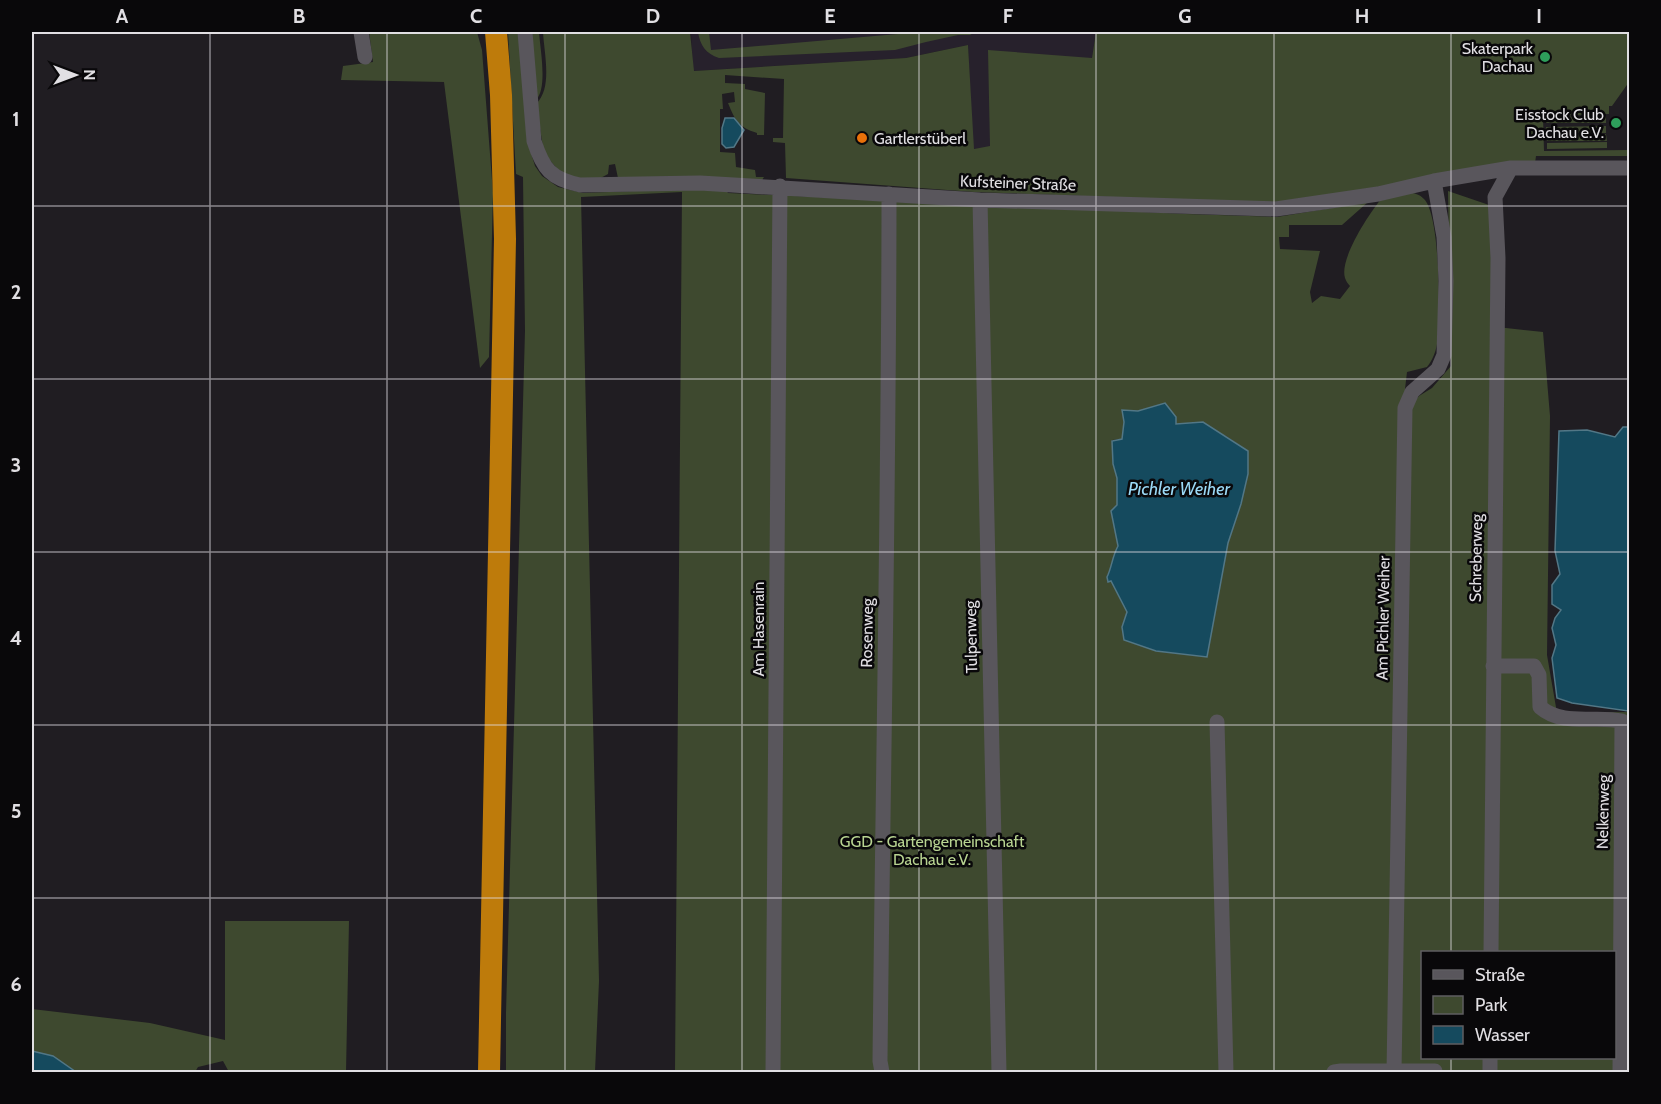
<svg xmlns="http://www.w3.org/2000/svg" width="1661" height="1104" font-family="Cabin,sans-serif">
  <rect width="100%" height="100%" fill="#201d22"/>
  <path fill="#27212c" d="M691,32H1096L1092,58L990,147L973,149L968,45L906,58L693,71Z"/>
  <path fill="#3e492f" fill-rule="evenodd" d="M369,32H477L482,50L493,193L489,357L480,368L444,82L341,80L343,66L373,62Z
    M508,32H522L527,140L535,166L542,176L558,187L583,193L683,189L726,190L728,193L1186,214L1277,217L1368,202L1342,225H1289V237H1279L1280,249L1320,251L1310,292L1312,303L1321,296L1340,299L1350,286C1348,284 1346,281 1345,278C1339,259 1369,214 1381,199C1395,195 1413,187 1424,199C1440,215 1440,308 1438,332C1438,345 1435,357 1427,367L1407,372L1405,389L1411,404L1419,396L1432,388L1451,366L1448,191L1492,206L1497,327L1543,332L1550,416L1547,655L1557,713L1629,712V1072H675L682,192L581,197L599,981L595,1072H506V1012L525,331L523,177L516,174ZM1165,404L1176,424L1226,436L1248,451V474L1241,504L1228,542L1207,657L1156,651L1124,640L1122,627L1127,612L1111,581L1108,582L1107,576C1112,567 1112,557 1118,546L1111,511L1117,505V478L1113,464L1112,440L1122,439L1124,422L1138,411ZM1422,952H1614V1058H1422Z
    M532,32H539C540,48 548,88 536,100Z
    M543,32H690L694,71L906,58L968,45L974,149L990,146L988,50L1092,58L1096,32H1629V82L1612,106H1609V114L1543,116L1544,151L1629,150V156H1536L1535,163L1275,203L974,192L786,178L785,143L773,142V138H783L784,79L725,75V83L745,84V89L765,93L764,135H757V133C738,127 735,120 728,103L735,102L734,92L722,94L723,109H720V152L735,153L736,167L755,170L756,177H764L762,180L618,178L615,164L609,165L608,174L595,181L563,176L544,153L536,104C553,88 544,53 543,32Z
    M698,32H709L711,50L921,32H975L970,35H958L926,42L895,50L719,58C706,54 700,45 698,32Z
    M1606,116V123H1546V117Z
    M1606,126V133H1546V127Z
    M1606,134L1607,141H1547V135Z
    M1607,142V148L1547,149V143Z
    M225,921H349L346,1072H229L223,1061L198,1067L195,1072H32V1009L150,1023L225,1040Z"/>
  <path fill="#154a5e" stroke="#527786" stroke-width="1.5" d="M725,118H734L744,130L734,147L726,148L722,144V128Z
    M1165,403L1176,417V424L1203,422L1248,451V474L1241,504L1228,543L1207,657L1156,651L1124,640L1122,627L1127,612L1111,581L1108,582L1107,577C1112,567 1112,557 1118,546L1111,511L1117,505V478L1113,464L1112,441L1122,439L1124,422L1122,410L1138,411Z
    M1623,427H1630L1628,711L1572,703L1557,698L1552,658L1556,645L1552,628L1555,618L1561,610L1552,604V585L1560,574L1555,551L1559,431L1587,430L1615,437Z
    M32,1051L53,1056L76,1072H32Z"/>
  <g fill="none" stroke-linecap="round" stroke-linejoin="round">
    <path stroke="#59565c" stroke-width="15" d="M361,32L365,57
      M525,32L534,141C543,169 551,179 580,185L700,183L980,200L1276,209L1378,194L1434,181L1511,168H1630
      M980,200L999,1072
      M1493,666H1534L1539,675L1540,707C1563,727 1595,715 1622,721L1620,1072
      M1217,722L1226,1072
      M1491,952L1498,258L1495,197L1511,168
      M773,1072L780,186
      M882,1072L880,1061C883,772 889,483 889,194
      M1334,1072L1341,1071H1435
      M1394,1072L1405,408L1412,392L1438,369L1444,355L1446,281L1444,237L1434,181
      M1490,1072V1058"/>
    <path stroke="#be7b0b" stroke-width="22" d="M489,1072L505,239L501,95L496,32"/>
  </g>
  <path fill="none" stroke="#e1dfe3" stroke-width="1.5" stroke-opacity="0.55" d="M210,32V1072M387,32V1072M565,32V1072M742,32V1072M919,32V1072M1096,32V1072M1274,32V1072M1451,32V952M32,206H1630M32,379H1630M32,552H1630M32,725H1630M32,898H1630M1451,1058V1072"/>
  <g fill="#2e9e5b" stroke="#09080a" stroke-width="2">
    <circle cx="1545" cy="57" r="6"/>
    <circle cx="1616" cy="123" r="6"/>
  </g>
  <circle fill="#e8710a" stroke="#09080a" stroke-width="2" cx="862" cy="138" r="6"/>
  <g text-anchor="middle" dominant-baseline="central" stroke-width="5" stroke-linejoin="round" paint-order="stroke">
    <g font-size="16" fill="#e1dfe3" stroke="#09080a" text-anchor="end">
      <text x="1533" y="48">Skaterpark<tspan x="1533" dy="18">Dachau</tspan></text>
      <text x="1604" y="114">Eisstock Club<tspan x="1604" dy="18">Dachau e.V.</tspan></text>
      <text x="874" y="138" text-anchor="start">Gartlerstüberl</text>
    </g>
    <g font-size="16" fill="#e1dfe3" stroke="#09080a">
      <text transform="translate(1018 183) rotate(2)">Kufsteiner Straße</text>
      <text transform="translate(1476 558) rotate(-89)">Schreberweg</text>
      <text transform="translate(1383 618) rotate(-89)">Am Pichler Weiher</text>
      <text transform="translate(758 629) rotate(-90)">Am Hasenrain</text>
      <text transform="translate(867 633) rotate(-89)">Rosenweg</text>
      <text transform="translate(971 637) rotate(-91)">Tulpenweg</text>
      <text transform="translate(1603 812) rotate(-89)">Nelkenweg</text>
    </g>
    <g font-size="16" fill="#b8d491" stroke="#09080a">
      <text x="932" y="841">GGD - Gartengemeinschaft<tspan x="932" dy="18">Dachau e.V.</tspan></text>
    </g>
    <g font-size="18" font-style="italic" fill="#9bdaf7" stroke="#09080a">
      <text x="1179" y="489">Pichler Weiher</text>
    </g>
  </g>
  <rect width="1661" height="1104" fill="none" stroke="#09080a" stroke-width="66"/>
  <rect x="1421" y="951" width="195" height="108" fill="#09080a" stroke="#5f5e61" stroke-width="1.5"/>
  <rect x="1433" y="970" width="30" height="9" fill="#59565c" stroke="#5f5e61" stroke-width="1.5"/>
  <text x="1475" y="981" font-size="18" fill="#e1dfe3">Straße</text>
  <rect x="1433" y="996" width="30" height="18" fill="#3e492f" stroke="#5f5e61" stroke-width="1.5"/>
  <text x="1475" y="1011" font-size="18" fill="#e1dfe3">Park</text>
  <rect x="1433" y="1026" width="30" height="18" fill="#154a5e" stroke="#5f5e61" stroke-width="1.5"/>
  <text x="1475" y="1041" font-size="18" fill="#e1dfe3">Wasser</text>
  <g transform="translate(75 75) rotate(90)" stroke="#09080a" stroke-width="4.5" paint-order="stroke">
  <path d="M0-4.5L10 22L0 15L-10 22Z" fill="#e1dfe3"/>
  <text y="-9" font-size="16" font-weight="bold" text-anchor="middle" fill="#e1dfe3">N</text>
  </g>
  <rect x="33" y="33" width="1595" height="1038" fill="none" stroke="#e1dfe3" stroke-width="2"/>
  <g font-size="20" text-anchor="middle" font-weight="bold" fill="#e1dfe3">
    <text x="122" y="23">A</text>
    <text x="299" y="23">B</text>
    <text x="476" y="23">C</text>
    <text x="653" y="23">D</text>
    <text x="830" y="23">E</text>
    <text x="1008" y="23">F</text>
    <text x="1185" y="23">G</text>
    <text x="1362" y="23">H</text>
    <text x="1539" y="23">I</text>
    <text x="16" y="126">1</text>
    <text x="16" y="299">2</text>
    <text x="16" y="472">3</text>
    <text x="16" y="645">4</text>
    <text x="16" y="818">5</text>
    <text x="16" y="991">6</text>
  </g>
</svg>
